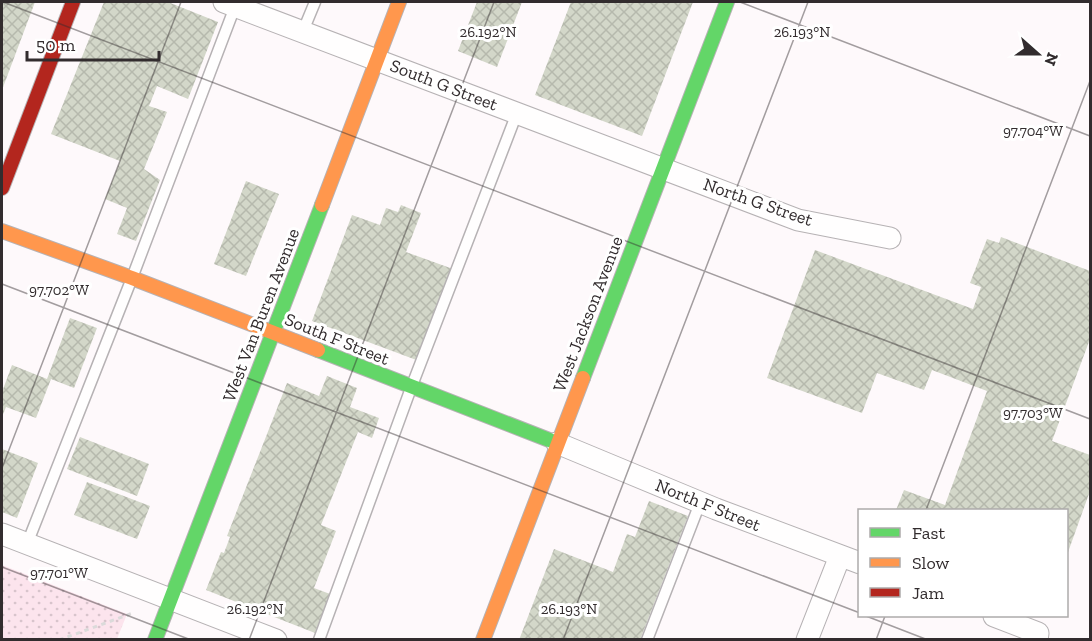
<svg xmlns="http://www.w3.org/2000/svg" width="1092" height="641" font-family="'Zilla Slab',serif">
  <defs>
    <pattern id="grass-dots" width="8" height="8" patternUnits="userSpaceOnUse" patternTransform="scale(1.5)"><rect width="8" height="8" fill="#fce4ed"/><path d="M2 2h.1M6 6h.1" fill="none" stroke="#d8c4cc" stroke-width="1.8" stroke-linecap="round"/></pattern>
    <pattern id="building-cross-hatch" width="8" height="8" patternUnits="userSpaceOnUse" patternTransform="scale(1.5)"><rect width="8" height="8" fill="#d3d7c9"/><path d="M0 0l8 8M0 8l8-8" fill="none" stroke="#b6b9ad"/></pattern>
  </defs>
  <rect width="100%" height="100%" fill="#fef9fb"/>
  <path fill="url(#grass-dots)" d="M2,565L127,614L117,639H2Z"/>
  <path fill="url(#building-cross-hatch)" d="M2,2H35L2,90Z
    M104,2H168L218,22L188,99L157,86L149,106L167,112L144,169L160,180L136,241L117,234L127,208L105,199L120,161L51,134Z
    M477,2H522L497,67L458,51Z
    M571,2H693L642,136L535,95Z
    M246,181L279,194L246,276L214,264Z
    M401,205L421,213L406,252L453,269L419,361L312,321L352,215L380,225L386,208L398,212Z
    M1001,237L1090,271V339L1052,441L1090,455V491L1067,555L1066,510H896L904,490L945,505L987,391L932,370L924,390L877,373L862,413L767,378L815,250L973,309L981,287L970,283L987,239L999,243Z
    M70,318L97,328L74,388L51,379L36,418L6,407L2,417V392L12,365L47,379Z
    M327,376L357,388L350,407L379,418L372,438L358,432L321,525L336,531L314,588L330,594L315,633L206,590L221,552L224,553L230,537L227,536L287,383L319,396Z
    M80,437L149,464L137,496L67,469Z
    M2,449L38,463L17,518L2,512Z
    M87,482L150,506L137,539L74,515Z
    M649,501L688,516L640,640H519L554,549L613,572L627,534L635,537Z"/>
  <g fill="none" stroke-linecap="round" stroke-linejoin="round">
    <g stroke="#b6b2b4" stroke-width="13">
      <path id="lane" d="M303,31L315,2
        M27,544L132,278L236,4
        M319,640L411,388L517,113
        M647,640L700,503"/>
    </g>
    <g stroke="#b6b2b4" stroke-width="23">
      <path id="street" d="M224,2L798,220L890,238
        M557,443L716,509L860,563
        M2,534L276,640
        M994,616L1038,633L1037,640
        M807,640L840,556"/>
    </g>
    <g stroke="#b6b2b4" stroke-width="16">
      <path id="fast" d="M318,350L557,443
        M583,378L727,2
        M155,640L322,205"/>
    </g>
    <g stroke="#b6b2b4" stroke-width="16">
      <path id="slow" d="M322,205L399,2
        M2,231L132,278L318,350
        M483,640L583,378"/>
    </g>
    <g stroke="#b6b2b4" stroke-width="16">
      <path id="jam" d="M2,188L73,2"/>
    </g>
    <path stroke="#dbdada" stroke-width="3" stroke-dasharray="4.5 4.5" stroke-linecap="butt" d="M59,640L133,613"/>
    <use href="#lane" stroke="#fffefe" stroke-width="10"/>
    <use href="#street" stroke="#fffefe" stroke-width="21"/>
    <use href="#fast" stroke="#63d668" stroke-width="14"/>
    <use href="#slow" stroke="#ff974d" stroke-width="14"/>
    <use href="#jam" stroke="#b3261e" stroke-width="14"/>
  </g>
  <path fill="none" stroke="#322c2e" stroke-width="1.5" stroke-opacity="0.45" d="M3,2L1090,419M740,2L1090,136M2,284L860,613M2,468L181,2M926,510L1090,81M2,567L191,640M866,616L928,640M249,640L494,2M563,640L808,2M876,640L885,616"/>
  <g text-anchor="middle" dominant-baseline="central" stroke-width="6" stroke-linejoin="round" paint-order="stroke">
    <g font-size="18" fill="#322c2e" stroke="#fff">
      <text transform="translate(444 85) rotate(21)">South G Street</text>
      <text transform="translate(758 202) rotate(19)">North G Street</text>
      <text transform="translate(588 314) rotate(-69)">West Jackson Avenue</text>
      <text transform="translate(261 315) rotate(-69)">West Van Buren Avenue</text>
      <text transform="translate(337 339) rotate(22)">South F Street</text>
      <text transform="translate(708 505) rotate(22)">North F Street</text>
    </g>
  </g>
  <g font-size="15" text-anchor="middle" fill="#322c2e" stroke="#fff" stroke-width="6" stroke-linejoin="round" paint-order="stroke">
    <text x="488" y="37">26.192°N</text>
    <text x="802" y="37">26.193°N</text>
    <text x="1033" y="136">97.704°W</text>
    <text x="59" y="295">97.702°W</text>
    <text x="1033" y="418">97.703°W</text>
    <text x="59" y="578">97.701°W</text>
    <text x="255" y="614">26.192°N</text>
    <text x="569" y="614">26.193°N</text>
  </g>
  <rect width="1092" height="641" fill="none" stroke="#322c2e" stroke-width="6"/>
  <rect x="858" y="509" width="210" height="108" fill="#ffffff" stroke="#adabab" stroke-width="1.5"/>
  <rect x="870" y="528" width="30" height="9" fill="#63d668" stroke="#adabab" stroke-width="1.5"/>
  <text x="912" y="539" font-size="18" fill="#322c2e">Fast</text>
  <rect x="870" y="558" width="30" height="9" fill="#ff974d" stroke="#adabab" stroke-width="1.5"/>
  <text x="912" y="569" font-size="18" fill="#322c2e">Slow</text>
  <rect x="870" y="588" width="30" height="9" fill="#b3261e" stroke="#adabab" stroke-width="1.5"/>
  <text x="912" y="599" font-size="18" fill="#322c2e">Jam</text>
  <g transform="translate(1038 54) rotate(111)" stroke="#ffffff" stroke-width="4.5" paint-order="stroke">
  <path d="M0-4.5L10 22L0 15L-10 22Z" fill="#322c2e"/>
  <text y="-9" font-size="16" font-weight="bold" text-anchor="middle" fill="#322c2e">N</text>
  </g>
  <path d="M27 51v9h132v-9" fill="none" stroke="#322c2e" stroke-width="3"/>
  <text x="36" y="51" font-size="18" fill="#322c2e" stroke="#ffffff" stroke-width="4.5" paint-order="stroke">50 m</text>
</svg>
